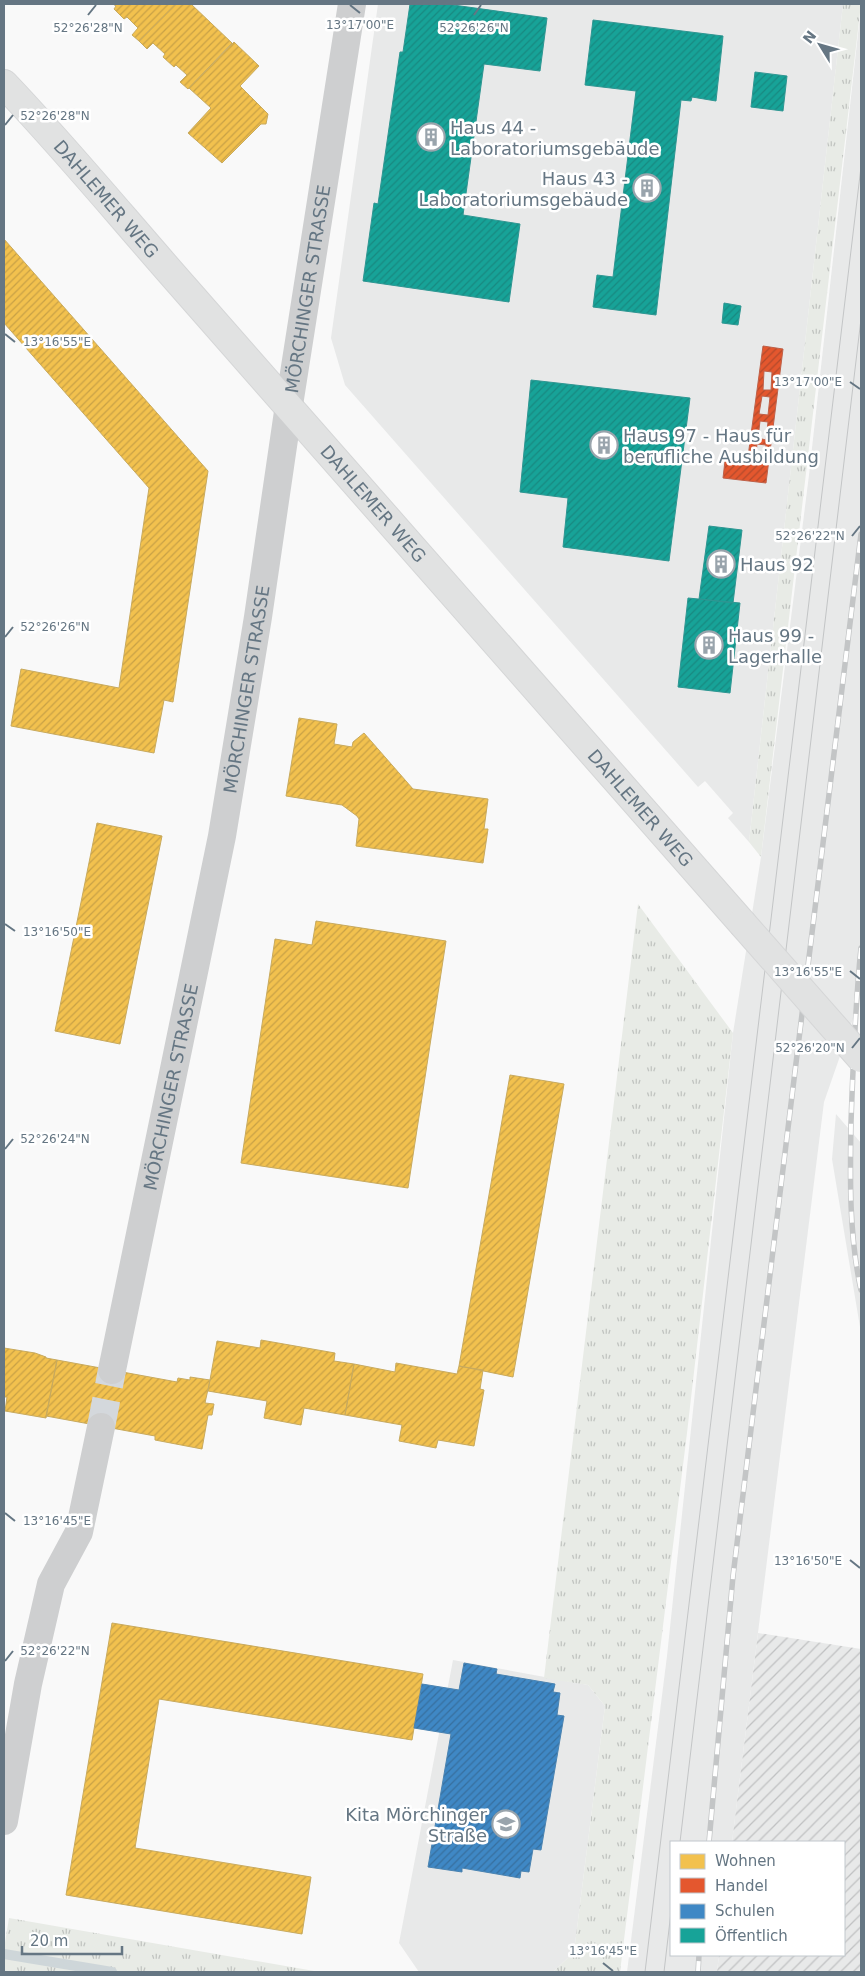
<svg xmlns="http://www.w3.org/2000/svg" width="865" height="1976" font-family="'DejaVu Sans',sans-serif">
  <defs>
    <pattern id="industrial-furrows" width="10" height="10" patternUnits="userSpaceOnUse" patternTransform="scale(1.25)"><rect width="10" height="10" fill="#e8e9e9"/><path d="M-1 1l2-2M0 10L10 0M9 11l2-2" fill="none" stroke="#c0c1c2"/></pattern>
    <pattern id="grass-tufts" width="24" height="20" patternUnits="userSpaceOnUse" patternTransform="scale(1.25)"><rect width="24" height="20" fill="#e8ebe6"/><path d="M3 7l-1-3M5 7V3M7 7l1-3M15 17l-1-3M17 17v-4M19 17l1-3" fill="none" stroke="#c0c3c0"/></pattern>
    <pattern id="homes-hatch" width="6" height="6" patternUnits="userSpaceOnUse" patternTransform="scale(1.25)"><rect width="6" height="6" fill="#f2c14e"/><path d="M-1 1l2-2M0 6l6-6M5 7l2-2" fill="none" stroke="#c8a146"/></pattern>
    <pattern id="shops-hatch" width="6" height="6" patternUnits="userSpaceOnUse" patternTransform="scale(1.25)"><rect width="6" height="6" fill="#e4572e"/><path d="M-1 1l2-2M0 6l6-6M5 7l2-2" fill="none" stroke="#b24a2c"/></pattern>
    <pattern id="schools-hatch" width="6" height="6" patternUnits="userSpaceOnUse" patternTransform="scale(1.25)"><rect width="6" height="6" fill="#3f88c5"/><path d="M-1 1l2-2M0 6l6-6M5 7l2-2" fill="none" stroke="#376f9e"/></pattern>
    <pattern id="public-hatch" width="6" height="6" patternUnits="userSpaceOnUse" patternTransform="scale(1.25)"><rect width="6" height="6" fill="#17a398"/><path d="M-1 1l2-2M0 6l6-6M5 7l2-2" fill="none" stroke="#188981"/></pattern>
  </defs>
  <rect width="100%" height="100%" fill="#f9f9f9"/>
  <path fill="#e8e9e9" d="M378,4H843L749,842L728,818L733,813L705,781L698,787L345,385L331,338Z
    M861,7V996L824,1102L732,1842H671V1955H719L717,1972H627L667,1656L733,1033L761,857L809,475Z
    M836,1114L861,1143V1333L832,1159Z
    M453,1660L588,1685L605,1706L574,1952L553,1972H419L399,1943Z"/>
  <path fill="url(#industrial-furrows)" d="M758,1633L861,1649V1972H717L719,1955H844V1842H732Z"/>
  <path fill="url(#grass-tufts)" d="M843,4H861L761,857L749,842Z
    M638,904L733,1033L687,1433L620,1972H553L574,1952L605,1706L588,1685L544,1678Z
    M9,1918L320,1972H4V1949Z"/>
  <path fill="url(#homes-hatch)" stroke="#c8aa5e" d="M113,4H176L139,41L132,35L138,28L127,17L124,19L114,9L116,6Z
    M176,4H191L232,43L188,89L180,82L187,75L176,65L174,67L163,57L165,54L153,43L147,49L139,41Z
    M234,42L259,66L240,86L268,114L266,124H261L222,163L188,133L211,108L189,88Z
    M4,239L208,471L173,702L164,700L154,753L11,726L21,669L119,688L149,488L4,323Z
    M299,718L337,724L334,744L352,747L353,742L364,733L413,789L488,799L484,829H488L483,863L356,846L359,819L357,816L342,805L286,796Z
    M97,823L162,836L120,1044L55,1031Z
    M316,921L446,941L408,1188L241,1163L275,939L312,945Z
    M510,1075L564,1084L513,1377L459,1366Z
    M261,1340L335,1353L334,1361L354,1364L345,1415L304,1408L301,1425L264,1418L267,1401L208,1391L217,1341L260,1348Z
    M4,1348L35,1353L46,1357V1358L57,1360L46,1418L5,1411L7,1397H4Z
    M57,1360L177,1382L178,1378L190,1380V1377L210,1380L205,1403L214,1404L212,1415H208L202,1449L155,1440V1436L46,1416Z
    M396,1363L457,1374L459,1366L483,1370L480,1389L484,1390L474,1446L438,1440L436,1448L399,1441L402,1425L345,1415L354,1364L395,1372Z
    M112,1623L423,1674L412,1740L159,1699L135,1848L311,1877L302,1934L66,1895Z"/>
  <path fill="url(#shops-hatch)" stroke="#be6048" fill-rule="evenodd" d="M763,346L783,349L766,483L723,478L725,461L747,464ZM764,371L772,372L771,390H763ZM762,396L770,397L768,415L759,414ZM760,421L768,422L766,440L758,438ZM757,444L766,445L764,464L755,463Z"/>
  <path fill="url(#schools-hatch)" stroke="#4a83b1" d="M464,1663L497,1669L496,1674L555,1684L553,1692L560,1693L557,1715L564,1716L541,1850L533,1849L529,1872L521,1871L520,1878L462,1868V1872L428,1867L451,1734L414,1728L422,1684L459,1690Z"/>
  <path fill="url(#public-hatch)" stroke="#2e9692" d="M410,4H446L547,18L540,71L484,64L463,215L520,224L509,302L363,281L374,203L378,204L400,52H403Z
    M593,20L723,36L716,101L692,97L691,101L681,100L656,315L593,307L597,275L613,277L636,91L585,85Z
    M755,72L787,76L783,111L751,107Z
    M724,303L741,306L738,325L722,323Z
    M531,380L690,398L669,561L563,547L568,498L520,492Z
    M709,526L742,530L733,603L699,599Z
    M688,598L740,603L730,693L678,687Z"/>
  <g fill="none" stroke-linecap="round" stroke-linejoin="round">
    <path stroke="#ced6d9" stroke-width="10" d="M4,1954L112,1972"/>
    <path stroke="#d4d8dc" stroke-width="28" stroke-dasharray="28 14" stroke-linecap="butt" d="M101,1427L112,1370"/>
    <g stroke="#d5d6d7" stroke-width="30">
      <g id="secondary">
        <path id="s2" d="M4,84C67,150 125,221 186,290C372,501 557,712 742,923"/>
      </g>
    </g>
    <g stroke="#cecfd0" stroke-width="28">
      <path id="s1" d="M112,1370L222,836L258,617L289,405L352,4"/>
      <path d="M4,1821L28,1684L51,1584L79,1532L101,1427"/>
    </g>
    <use href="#secondary" stroke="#e1e2e2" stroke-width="28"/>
    <path stroke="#c3c5c6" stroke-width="1" d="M680,1842L861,319
      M645,1972L861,167
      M664,1972L671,1912"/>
    <g stroke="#c3c5c6" stroke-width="5.5">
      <path id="rail" d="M861,948C855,1006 853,1065 851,1123C850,1178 849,1236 861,1290
        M709,1842L733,1576L861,534
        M698,1972L699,1955"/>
    </g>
    <use href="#rail" stroke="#fff" stroke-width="4" stroke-dasharray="11" stroke-linecap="butt"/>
    <g stroke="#d5d6d7" stroke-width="30" stroke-linecap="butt">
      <path id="secondary-bridge" d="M742,923L861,1058"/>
    </g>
    <use href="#secondary-bridge" stroke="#e1e2e2" stroke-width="28"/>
  </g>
  <path fill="none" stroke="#657683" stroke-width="2" d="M350,5L360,13M88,15L96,5M474,15L481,5M5,125L13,115M5,334L15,342M850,382L860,389M852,536L860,526M5,637L13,627M5,924L15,931M850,971L860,979M852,1048L860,1038M5,1149L13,1139M5,1513L15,1521M850,1560L860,1568M5,1661L13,1651M603,1963L613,1971"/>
  <defs>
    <g id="building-ring" transform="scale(1.4375)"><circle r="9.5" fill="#fff" stroke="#99a4ac" stroke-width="1.5"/><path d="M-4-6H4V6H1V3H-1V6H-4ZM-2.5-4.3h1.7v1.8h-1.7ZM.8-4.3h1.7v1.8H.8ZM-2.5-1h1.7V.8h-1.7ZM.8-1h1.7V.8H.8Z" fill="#99a4ac"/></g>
    <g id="school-ring" transform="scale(1.4375)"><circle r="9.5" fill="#fff" stroke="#99a4ac" stroke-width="1.5"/><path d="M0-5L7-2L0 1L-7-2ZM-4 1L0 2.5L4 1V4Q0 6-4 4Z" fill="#99a4ac"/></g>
  </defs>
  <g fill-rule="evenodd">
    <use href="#building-ring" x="431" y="137"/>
    <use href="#building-ring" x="647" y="188"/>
    <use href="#building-ring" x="604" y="445"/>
    <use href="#building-ring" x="721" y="564"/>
    <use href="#building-ring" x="709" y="645"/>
    <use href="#school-ring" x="506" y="1824"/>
  </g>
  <g text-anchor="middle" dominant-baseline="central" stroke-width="5" stroke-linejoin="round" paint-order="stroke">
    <g font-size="18" fill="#657683" stroke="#fff" text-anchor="start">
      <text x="450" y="127">Haus 44 -<tspan x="450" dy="21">Laboratoriumsgebäude</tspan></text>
      <text x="628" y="178" text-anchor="end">Haus 43 -<tspan x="628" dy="21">Laboratoriumsgebäude</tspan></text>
      <text x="623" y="435">Haus 97 - Haus für<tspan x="623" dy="21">berufliche Ausbildung</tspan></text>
      <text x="740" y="564">Haus 92</text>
      <text x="728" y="635">Haus 99 -<tspan x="728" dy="21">Lagerhalle</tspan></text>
      <text x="487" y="1814" text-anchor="end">Kita Mörchinger<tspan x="487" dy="21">Straße</tspan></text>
    </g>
    <g font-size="18" fill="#657683" stroke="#fff">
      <text stroke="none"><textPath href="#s2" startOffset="154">DAHLEMER WEG</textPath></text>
      <text stroke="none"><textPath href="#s1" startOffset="1099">MÖRCHINGER STRASSE</textPath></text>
      <text stroke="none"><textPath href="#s2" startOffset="559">DAHLEMER WEG</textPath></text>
      <text stroke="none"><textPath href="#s1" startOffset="694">MÖRCHINGER STRASSE</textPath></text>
      <text stroke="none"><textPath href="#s2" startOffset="964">DAHLEMER WEG</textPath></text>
      <text stroke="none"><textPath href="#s1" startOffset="289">MÖRCHINGER STRASSE</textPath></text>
    </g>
  </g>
  <g font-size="12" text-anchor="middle" fill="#657683" stroke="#fff" stroke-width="5" stroke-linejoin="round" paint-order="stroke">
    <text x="360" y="29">13°17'00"E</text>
    <text x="88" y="32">52°26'28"N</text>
    <text x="474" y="32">52°26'26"N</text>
    <text x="55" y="120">52°26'28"N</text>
    <text x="57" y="346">13°16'55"E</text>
    <text x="808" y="386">13°17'00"E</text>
    <text x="810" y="540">52°26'22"N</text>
    <text x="55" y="631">52°26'26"N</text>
    <text x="57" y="936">13°16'50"E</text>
    <text x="808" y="976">13°16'55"E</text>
    <text x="810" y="1052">52°26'20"N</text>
    <text x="55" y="1143">52°26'24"N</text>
    <text x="57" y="1525">13°16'45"E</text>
    <text x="808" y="1565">13°16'50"E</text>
    <text x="55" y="1655">52°26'22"N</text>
    <text x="603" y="1955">13°16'45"E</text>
  </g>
  <rect width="865" height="1976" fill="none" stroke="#657683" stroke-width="10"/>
  <rect x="670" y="1841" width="175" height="115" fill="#ffffff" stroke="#c1c8cd"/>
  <rect x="680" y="1854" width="25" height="15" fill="#f2c14e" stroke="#c1c8cd"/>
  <text x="715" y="1866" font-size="15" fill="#657683">Wohnen</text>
  <rect x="680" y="1878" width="25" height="15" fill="#e4572e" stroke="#c1c8cd"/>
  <text x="715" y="1891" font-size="15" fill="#657683">Handel</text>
  <rect x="680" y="1904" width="25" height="15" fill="#3f88c5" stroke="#c1c8cd"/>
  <text x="715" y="1916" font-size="15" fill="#657683">Schulen</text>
  <rect x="680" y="1928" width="25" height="15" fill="#17a398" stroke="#c1c8cd"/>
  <text x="715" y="1941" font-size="15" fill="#657683">Öffentlich</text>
  <g transform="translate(820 45) rotate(307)" stroke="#ffffff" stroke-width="4" paint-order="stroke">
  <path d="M0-4L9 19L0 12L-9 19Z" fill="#657683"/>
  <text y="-8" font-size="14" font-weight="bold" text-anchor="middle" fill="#657683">N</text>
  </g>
  <path d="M22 1946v8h100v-8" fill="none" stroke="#657683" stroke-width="2.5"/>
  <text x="30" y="1946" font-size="15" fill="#657683" stroke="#ffffff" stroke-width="4" paint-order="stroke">20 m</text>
</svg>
